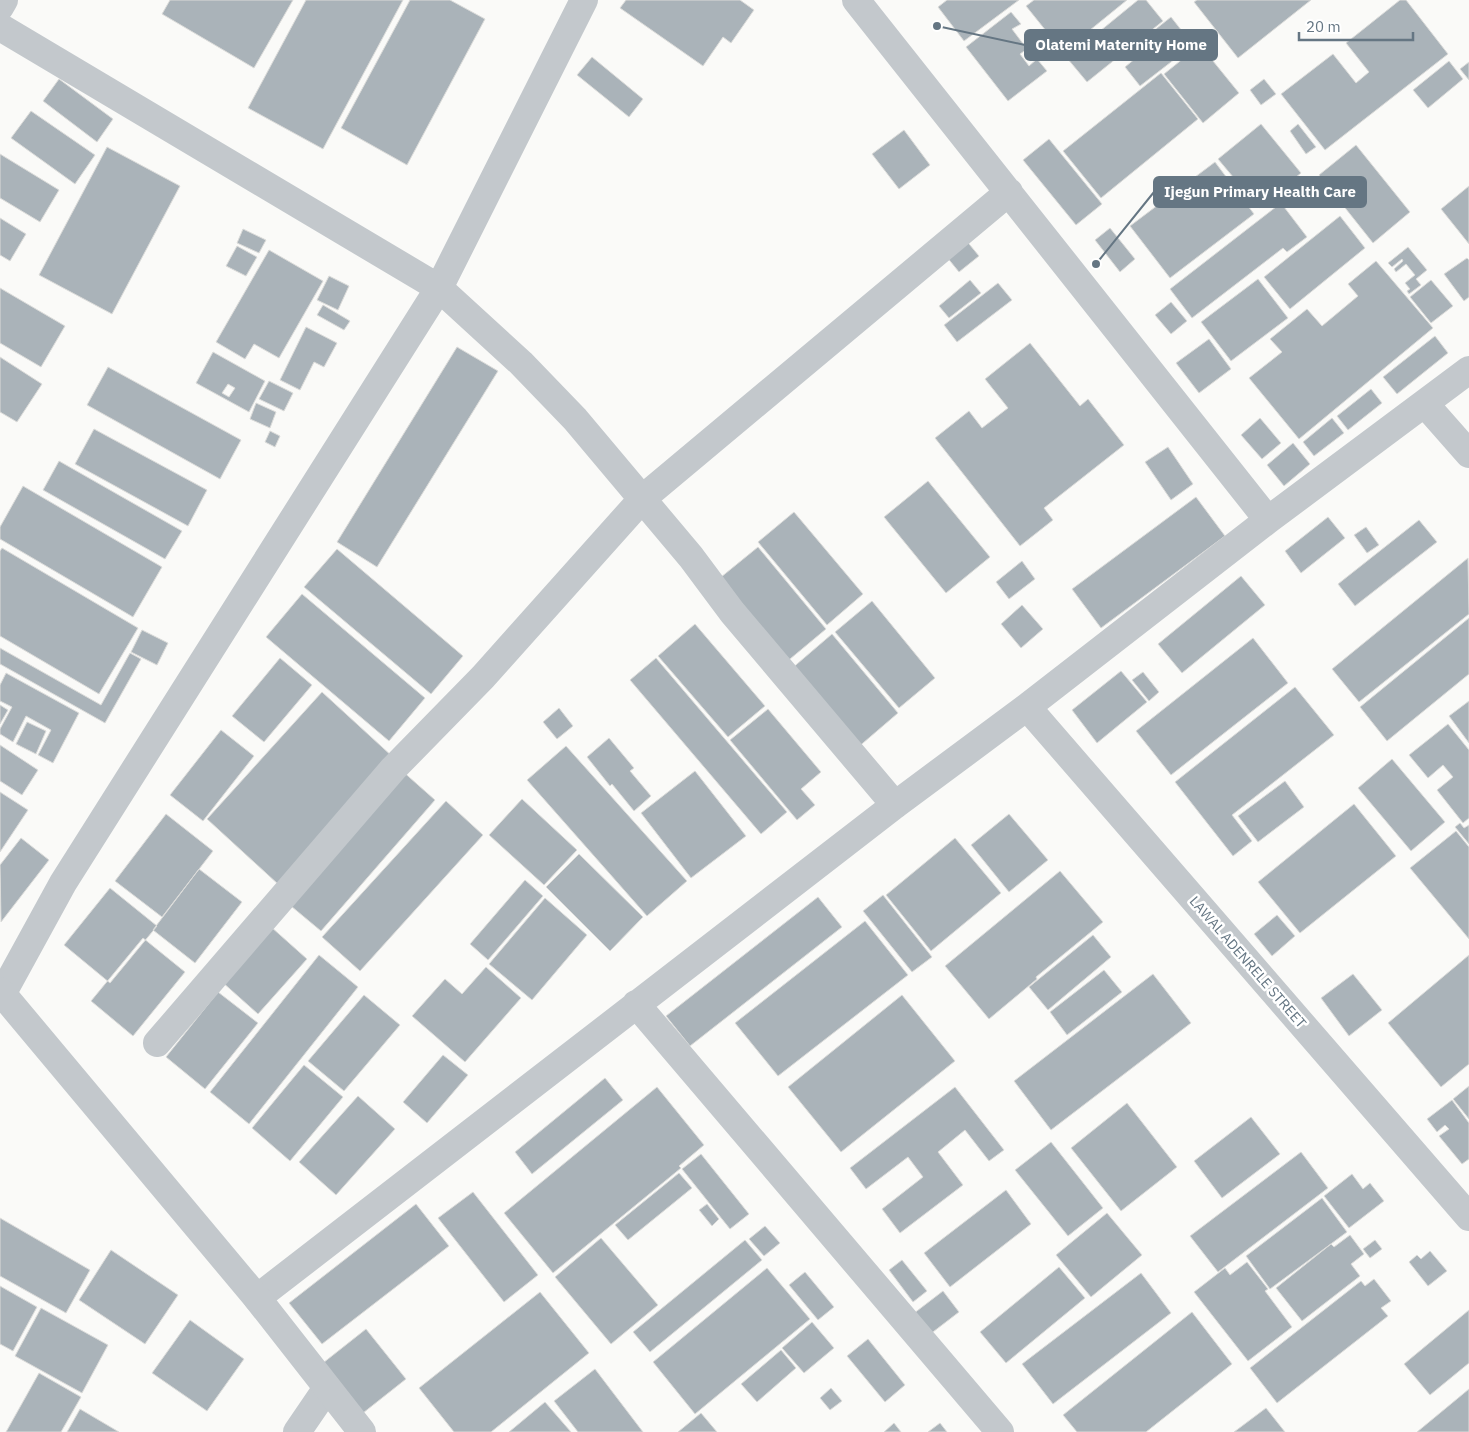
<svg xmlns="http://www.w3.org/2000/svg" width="1469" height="1432" font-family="'IBM Plex Sans',sans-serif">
  <rect width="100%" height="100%" fill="#fafaf8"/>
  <path fill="#aab3b9" stroke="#dcdcda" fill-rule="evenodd" d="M170,0H293L254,68L162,14Z
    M306,0H403L323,149L248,108Z
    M410,0H450L485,19L407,165L341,128Z
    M626,0H740L754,10L731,43L723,37L703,66L620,8Z
    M947,0H1019L964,41L938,7Z
    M1034,0H1127L1063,52L1026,6Z
    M1138,0H1146L1163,21L1087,82L1067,58Z
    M1197,0H1311L1238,58L1194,2Z
    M1400,0H1406L1448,54L1325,150L1281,94L1333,54L1356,83L1369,72L1346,43Z
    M1011,12L1021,24L1012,29L1027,49L1020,54L1029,66L1037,59L1047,71L1008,101L966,47Z
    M1171,17L1193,45L1140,86L1125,67L1153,44L1147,36Z
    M1200,45L1239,93L1203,123L1164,74Z
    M592,57L643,99L629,117L577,75Z
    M1449,61L1463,79L1428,108L1413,90Z
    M1469,62V80L1460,69Z
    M1161,73L1198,119L1101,198L1063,151Z
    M59,79L113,119L97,142L43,101Z
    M1264,79L1276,94L1261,105L1250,90Z
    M31,111L95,155L75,184L11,138Z
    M1261,124L1301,173L1259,208L1218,159Z
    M1298,124L1316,147L1306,154L1290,131Z
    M904,130L930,165L899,189L872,154Z
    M1049,139L1102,204L1076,225L1023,160Z
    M1356,145L1410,212L1373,243L1319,175Z
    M107,147L180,186L112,314L39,275Z
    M0,154L59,190L40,222L0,198Z
    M1215,162L1254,214L1170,278L1130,226Z
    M1469,186V244L1441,209Z
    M1281,203L1307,237L1287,252L1283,248L1192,318L1170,289Z
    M1340,216L1365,248L1290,309L1264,277Z
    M0,218L26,234L10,261L0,255Z
    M1110,228L1135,259L1120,272L1095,240Z
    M243,229L266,240L259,253L237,243Z
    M965,239L979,256L959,272L946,256Z
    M237,246L257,257L246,276L226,266Z
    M1408,247L1427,270L1416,279L1421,285L1409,294L1407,291L1410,289L1405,283L1415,275L1406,264L1396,272L1394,269L1403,261L1402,259L1392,267L1388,263Z
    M269,250L323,281L279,358L254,344L245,359L216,342Z
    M1467,258L1469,260V297L1464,301L1444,274Z
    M1376,261L1433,328L1299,439L1249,378L1282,352L1270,339L1307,309L1322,326L1358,296L1348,284Z
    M329,276L349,286L338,310L317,300Z
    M1258,279L1288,318L1231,361L1201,322Z
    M970,280L981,293L949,318L939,306Z
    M1431,280L1453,306L1431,323L1410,297Z
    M998,283L1012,300L957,342L944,325Z
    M0,288L65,326L41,367L0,343Z
    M1171,302L1187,321L1171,334L1155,315Z
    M323,305L350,321L344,330L317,315Z
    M306,327L337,343L324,367L314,362L300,390L280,380Z
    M1435,336L1448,353L1397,394L1383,377Z
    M1209,339L1231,369L1199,393L1176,363Z
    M1030,343L1080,406L1088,399L1124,445L1044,508L1053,520L1020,546L935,438L969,411L982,428L1008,408L985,379Z
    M457,347L498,371L377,567L337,542Z
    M213,352L265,381L249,412L196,383ZM228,384L235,388L229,397L222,393Z
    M0,357L42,384L17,422L0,412Z
    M108,367L241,440L220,479L87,405Z
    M269,381L293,393L284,411L259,399Z
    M1371,389L1382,403L1348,430L1337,416Z
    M256,403L276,412L270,428L250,419Z
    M1260,418L1281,443L1262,459L1241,435Z
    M1332,418L1344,433L1314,456L1303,442Z
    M94,429L207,490L188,526L75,464Z
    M270,431L280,436L275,447L265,442Z
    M1293,443L1310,464L1284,486L1267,465Z
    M1168,447L1193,484L1171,500L1145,462Z
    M59,461L182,531L165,559L43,490Z
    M928,481L990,557L946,593L884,517Z
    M23,486L162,567L133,617L0,539V527Z
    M1196,497L1225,536L1101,628L1072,589Z
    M794,512L863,594L827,625L758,542Z
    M1328,517L1345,538L1301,573L1285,551Z
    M1419,520L1437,542L1355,606L1338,584Z
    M1366,527L1379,545L1367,553L1354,535Z
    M758,547L826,629L784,664L715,582Z
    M2,548L138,628L99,694L0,636V551Z
    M337,549L463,656L431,694L304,587Z
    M1468,558L1469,614L1359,702L1332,669Z
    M1022,561L1035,579L1009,599L996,582Z
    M1241,576L1265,605L1182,673L1158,644Z
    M302,594L425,698L389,741L266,637Z
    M872,601L935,678L899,708L835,632Z
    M1022,605L1043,629L1021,648L1001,624Z
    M1469,618V674L1387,741L1360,707Z
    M695,624L765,706L728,737L658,656Z
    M142,630L168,643L157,665L131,652Z
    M832,634L898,713L856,749L790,670Z
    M1253,638L1288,683L1171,775L1136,731Z
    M0,648L101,705L130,653L141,659L105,723L0,664Z
    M280,658L312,685L264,742L232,716Z
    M656,658L787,812L761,834L630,680Z
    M1121,671L1147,702L1097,743L1072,710Z
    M1143,672L1159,692L1149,701L1132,680Z
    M6,673L79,713L53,763L38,755L51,730L26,716L13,742L0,734V729L12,707L0,701V685Z
    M1295,687L1334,735L1232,815L1252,841L1233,856L1175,782Z
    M322,692L394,758L279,885L207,819Z
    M1469,701V743L1449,716Z
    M0,705L8,710L0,724Z
    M559,708L573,726L557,739L543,722Z
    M768,709L821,772L801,789L815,805L797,820L730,740Z
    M27,722L46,731L36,754L16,744Z
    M1448,724L1469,750V818L1463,823L1437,790L1453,777L1443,765L1428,778L1409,755Z
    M221,730L254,756L203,821L170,795Z
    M609,738L634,768L630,771L651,796L634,811L612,784L610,786L587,757Z
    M0,745L38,770L22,795L0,781Z
    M566,746L687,881L647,916L527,780Z
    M1392,759L1445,822L1411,851L1358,788Z
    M400,769L435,800L321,931L285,901Z
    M695,771L746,836L691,878L641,813Z
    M1285,781L1304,807L1258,842L1238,816Z
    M0,792L28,810L0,852Z
    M522,799L577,850L544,885L489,835Z
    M446,801L483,835L360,971L322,937Z
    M1354,804L1396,856L1300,933L1258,882Z
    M166,814L213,851L162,917L115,881Z
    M1009,814L1048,860L1009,892L971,845Z
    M1460,823L1464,828L1469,825V844L1455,827Z
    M1456,831L1469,847V939L1410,868Z
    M21,838L49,860L1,922L0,865Z
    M955,838L1001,893L931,951L886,895Z
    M579,854L643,917L610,951L546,887Z
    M199,869L242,902L195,963L153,930Z
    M1060,871L1103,922L1036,977L1037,979L989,1019L945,966Z
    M525,880L543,896L488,960L470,944Z
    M110,888L157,926L110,983L64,945Z
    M883,895L932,957L912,972L863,911Z
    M818,897L842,927L690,1046L666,1016Z
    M545,898L587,935L532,1000L489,964Z
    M1277,915L1295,936L1272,956L1254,934Z
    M865,921L908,975L778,1076L735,1023Z
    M270,926L307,959L258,1014L221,981Z
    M1093,935L1111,957L1048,1010L1029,987Z
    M143,938L185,972L133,1036L91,1001Z
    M319,955L358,987L249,1124L210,1092Z
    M1469,955V1064L1441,1087L1388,1023Z
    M486,967L521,998L465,1062L412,1016L445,979L462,994Z
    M1104,970L1122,992L1067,1035L1050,1012Z
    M1153,974L1191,1023L1051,1130L1014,1081Z
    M1353,974L1382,1010L1349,1036L1321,998Z
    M218,992L258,1023L205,1089L166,1057Z
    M364,995L400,1025L344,1091L308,1061Z
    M902,995L955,1061L841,1152L788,1087Z
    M443,1055L468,1075L427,1123L403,1102Z
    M304,1065L343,1097L290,1161L252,1128Z
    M605,1078L623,1100L532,1174L515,1152Z
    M1469,1086V1119L1453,1099Z
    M657,1087L704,1145L679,1166L681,1168L553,1273L504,1213Z
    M955,1087L1004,1150L989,1161L965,1130L938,1152L963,1185L900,1233L882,1209L923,1177L908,1157L866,1189L850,1168Z
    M358,1096L395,1129L336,1195L299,1162Z
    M1452,1100L1469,1123V1159L1462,1164L1439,1136L1449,1129L1445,1125L1437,1132L1427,1119Z
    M1127,1103L1177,1167L1121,1211L1071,1148Z
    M1251,1117L1280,1154L1222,1198L1194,1161Z
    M1051,1142L1103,1208L1068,1236L1015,1170Z
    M1301,1152L1328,1188L1218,1272L1190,1236Z
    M701,1154L749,1214L730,1229L682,1169Z
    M679,1173L692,1188L628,1240L615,1225Z
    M1352,1174L1363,1189L1370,1183L1384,1201L1349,1228L1324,1196Z
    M1006,1190L1031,1224L950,1287L924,1253Z
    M473,1192L538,1275L504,1302L438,1218Z
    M1322,1198L1347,1232L1270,1289L1246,1256Z
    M416,1204L449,1246L322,1344L289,1303Z
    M707,1204L719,1219L712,1226L699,1210Z
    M1107,1213L1142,1255L1091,1297L1056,1255Z
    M0,1218L90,1270L66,1313L0,1276Z
    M765,1226L780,1243L764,1256L749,1239Z
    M1350,1235L1364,1254L1351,1264L1360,1276L1302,1321L1276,1288L1331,1244L1334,1247Z
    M601,1238L658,1305L611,1344L555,1277Z
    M745,1240L762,1260L650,1352L633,1332Z
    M1375,1240L1382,1249L1370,1258L1363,1249Z
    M111,1250L178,1295L145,1344L79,1300Z
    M1430,1251L1447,1271L1428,1286L1409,1262L1417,1255L1421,1259Z
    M902,1260L927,1291L913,1302L889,1270Z
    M1247,1262L1268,1289L1265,1291L1292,1327L1248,1361L1194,1292L1225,1268L1230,1275Z
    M1059,1267L1085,1298L1006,1363L980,1332Z
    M767,1268L810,1319L695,1414L653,1362Z
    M805,1272L834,1307L818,1320L789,1285Z
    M1141,1273L1171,1313L1053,1404L1022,1364Z
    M1374,1279L1391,1301L1381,1308L1388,1316L1277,1403L1250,1368L1361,1281L1365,1286Z
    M0,1286L37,1307L13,1351L0,1344Z
    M943,1291L959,1312L929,1335L913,1314Z
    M540,1292L589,1353L491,1432H454L419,1388Z
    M41,1308L108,1345L82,1393L15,1356Z
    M1469,1310V1363L1430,1395L1404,1364Z
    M1192,1312L1232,1364L1146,1432H1077L1063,1415Z
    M190,1320L244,1359L207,1411L152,1373Z
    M812,1322L834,1348L804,1373L782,1348Z
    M366,1329L406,1379L363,1413L323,1363Z
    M868,1339L905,1385L885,1402L847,1356Z
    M781,1350L796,1368L757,1402L741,1384Z
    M595,1369L643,1432H578L554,1401Z
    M39,1373L81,1397L61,1432H6Z
    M831,1388L842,1401L830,1410L820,1398Z
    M1469,1389V1432H1417Z
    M545,1402L571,1432H509Z
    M1266,1408L1285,1432H1234Z
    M80,1409L119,1432H67Z
    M701,1413L717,1432H678Z
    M894,1423L901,1432H884Z
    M940,1423L947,1432H928Z"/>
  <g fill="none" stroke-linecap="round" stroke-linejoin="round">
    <path stroke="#c3c8cc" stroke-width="28" d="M856,0L1268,520
      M0,7L4,0
      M0,27L439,288L521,363L575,419L691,557L732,612L895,805
      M1425,404L1469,454
      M1027,707L1469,1217
      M0,998L63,883L439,288L584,0
      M636,1004L1000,1432
      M157,1043L393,769L483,677L643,498L1009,192
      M257,1298L895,805L1027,707L1268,520L1469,370
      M297,1432L327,1388"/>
    <path stroke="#c3c8cc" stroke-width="28" d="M0,991L257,1298L362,1432"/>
  </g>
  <g text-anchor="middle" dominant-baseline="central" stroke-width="5" stroke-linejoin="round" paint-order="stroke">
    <g font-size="14" fill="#657683" stroke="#fff">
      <text transform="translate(1248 962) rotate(49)">LAWAL ADENRELE STREET</text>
    </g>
  </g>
  <path fill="none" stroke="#657683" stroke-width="2" d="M937 26L1025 45M1096 264L1154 192"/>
  <g fill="#657683" stroke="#fff" stroke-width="2">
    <circle cx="937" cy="26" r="5"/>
    <circle cx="1096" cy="264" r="5"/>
  </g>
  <g fill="#657683" stroke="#657683" stroke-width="2">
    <rect x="1025" y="30" width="192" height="30" rx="5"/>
    <rect x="1154" y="177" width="212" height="30" rx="5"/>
  </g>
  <g font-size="15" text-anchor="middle" font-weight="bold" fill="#fff">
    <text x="1121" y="50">Olatemi Maternity Home</text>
    <text x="1260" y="197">Ijegun Primary Health Care</text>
  </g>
  <path d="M1299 32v8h114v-8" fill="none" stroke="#657683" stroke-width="2.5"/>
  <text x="1306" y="32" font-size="15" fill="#657683" stroke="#ffffff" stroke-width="4" paint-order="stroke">20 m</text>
</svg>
